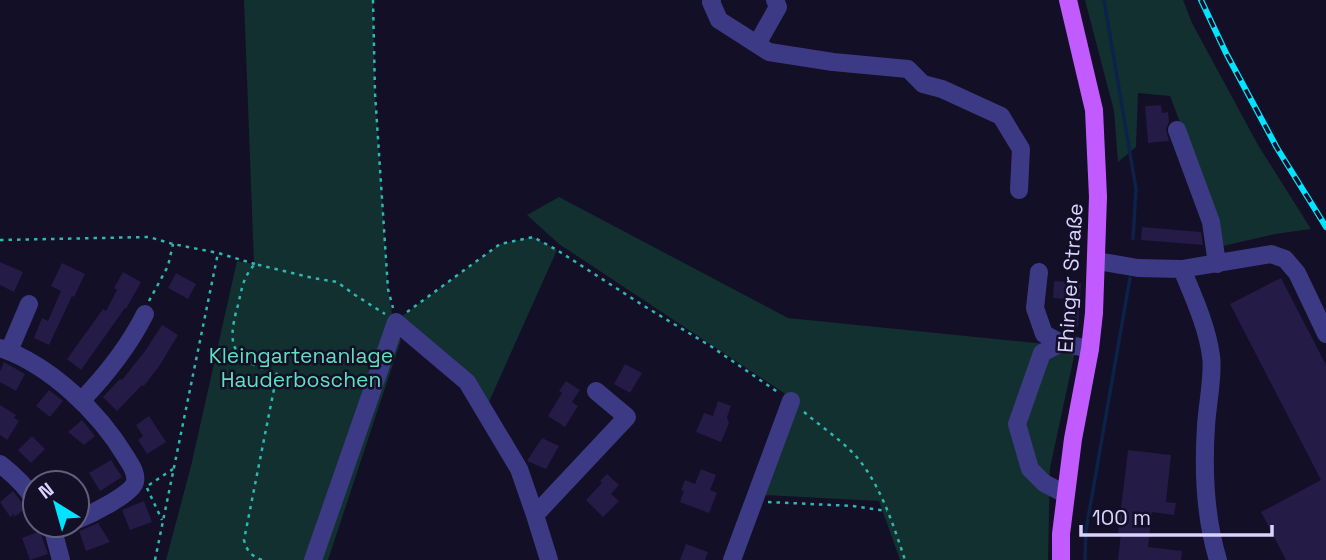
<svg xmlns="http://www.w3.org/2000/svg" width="1326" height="560" font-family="'Space Grotesk',sans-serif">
  <rect width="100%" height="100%" fill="#130f26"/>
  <path fill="#12302f" d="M244,0H373L375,93L388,289L392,314L389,329L401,340L328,560H166L191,466L237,261L254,264Z
    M1085,0H1183L1192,23L1258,145L1311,229L1275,234L1223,246L1217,219L1170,96L1138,93L1136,147L1118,162L1114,111Z
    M559,197L788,318L1076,347L1050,468L1048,560H900L879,501L764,495L799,403L559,244L527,215Z
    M533,237L557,250L488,404L402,316L500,244Z"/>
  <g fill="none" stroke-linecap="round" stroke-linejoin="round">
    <path stroke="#0c2248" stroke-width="3.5" d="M1104,0L1136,189L1133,239
      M1085,560L1086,530L1130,278"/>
  </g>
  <path fill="#241b47" d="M1161,105L1162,113L1168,112L1169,122L1166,129L1169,141L1148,143L1145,106Z
    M1142,227L1201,232L1203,245L1141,240Z
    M0,262L23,272L14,292L0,285Z
    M62,263L85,274L74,297L72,296L49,345L34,338L42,318L48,321L61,291L51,286Z
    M123,272L141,282L126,309L125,308L81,370L67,359L103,309L106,311L117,290L114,288Z
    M176,273L196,284L188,299L168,288Z
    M1281,278L1326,365V560H1286L1261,512L1321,480L1230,304Z
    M1054,281L1081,283L1078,327L1062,326L1065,299L1053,298Z
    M162,325L178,335L160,365L144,386L142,385L117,411L103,397L120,379L122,380L145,351Z
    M4,362L25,374L16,391L0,382V371Z
    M625,364L642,373L630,393L614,384Z
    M566,381L580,390L572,402L578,406L565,427L548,416L562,393L559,391Z
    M49,390L63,401L50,417L36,406Z
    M718,401L731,406L727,417L729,423L721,442L696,432L704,413L713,416Z
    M0,405L16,415L14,418L19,421L7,440L0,435Z
    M149,416L166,442L147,454L138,440L143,436L136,425Z
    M82,420L95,436L84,445L68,432Z
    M32,436L45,449L31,463L18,450Z
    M542,438L559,446L546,469L527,461Z
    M1128,450L1171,455L1166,502L1176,503L1174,515L1152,512L1148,547L1182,551L1181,560H1118L1121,533H1118Z
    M111,460L122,477L100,491L89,473Z
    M701,469L716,475L710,490L717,493L709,513L680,502L684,491L681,490L685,480L695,484Z
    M607,474L619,485L611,494L619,501L603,517L586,500L602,483L600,481Z
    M13,491L26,508L14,517L13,513L11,518L0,502Z
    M144,501L152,522L130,530L122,510Z
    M98,523L110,542L86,551L79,531Z
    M40,531L48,554L30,560L22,538Z
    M686,544L708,552L705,560H680Z"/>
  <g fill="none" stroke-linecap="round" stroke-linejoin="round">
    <path stroke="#2fb8b0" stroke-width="2.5" stroke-dasharray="3.5 5" stroke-linecap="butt" d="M373,0L375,93L388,289L393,308
      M0,240L149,237L173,244L218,253L255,264
      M149,301L168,266L173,244
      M407,312L500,244L533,237L557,250L644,306L712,347L779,393
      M804,412C819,425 837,437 851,451C879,479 893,524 905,560
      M149,485L173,469
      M147,488L162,520
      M768,502L853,506L887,511
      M155,560L218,253
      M262,560C252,556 247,552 244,540L277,374C234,359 225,350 238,305C242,288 243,277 255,264L313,278L337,282L355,295L385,314"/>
    <path stroke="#3d3a85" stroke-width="18" d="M712,0L711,2L719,20L769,52L833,62L908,69L923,84L942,89L1001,116L1021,149L1019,190
      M757,44L778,7L775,0
      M1177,130L1211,222L1217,264
      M1097,261L1138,268L1182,269L1271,254L1285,259L1297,273L1326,334
      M1182,269C1193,296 1207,326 1211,356C1214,374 1207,406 1206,426C1203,471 1205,517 1218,560
      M1039,272L1035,308L1044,334L1061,343L1090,349
      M1061,343L1042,353L1017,424L1030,469L1044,483L1065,494
      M0,348C50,365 99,412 126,457C130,464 137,472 135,482C133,494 89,515 77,520
      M9,351L29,304
      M81,401C106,375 129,346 145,314
      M0,464C13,474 26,486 35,501
      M50,525L53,530L61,560
      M313,560L396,322L467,382L519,469L535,515
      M549,560L535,515L627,417L596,391
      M732,560L791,401"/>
    <path stroke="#c25bff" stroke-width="18" d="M1061,560V534L1073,439L1090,349L1094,313L1098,197L1094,110L1068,0"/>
    <g stroke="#00e5ff" stroke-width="6">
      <path id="rail" d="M1201,0L1226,53L1277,148L1326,227"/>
    </g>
    <use href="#rail" stroke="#130f26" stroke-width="3.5" stroke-dasharray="10" stroke-linecap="butt"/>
  </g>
  <g text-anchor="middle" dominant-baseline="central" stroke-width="5" stroke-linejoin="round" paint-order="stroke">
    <g font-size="21" fill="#d9d4ff" stroke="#130f26">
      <text transform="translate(1070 278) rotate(-86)">Ehinger Straße</text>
    </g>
    <g font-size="21" fill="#5fe0c0" stroke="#130f26">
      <text x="301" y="355">Kleingartenanlage<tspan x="301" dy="24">Hauderboschen</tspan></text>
    </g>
  </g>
  <g transform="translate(56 504) rotate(323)"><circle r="33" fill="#130f26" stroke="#625e7d" stroke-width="2"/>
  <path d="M0-5L12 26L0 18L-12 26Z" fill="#00e5ff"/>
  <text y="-10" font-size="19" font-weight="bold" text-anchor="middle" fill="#d9d4ff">N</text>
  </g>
  <path d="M1081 525v10h191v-10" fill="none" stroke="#d9d4ff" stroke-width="3.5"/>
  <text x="1092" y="525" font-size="21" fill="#d9d4ff" stroke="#130f26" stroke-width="5" paint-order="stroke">100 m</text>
</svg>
